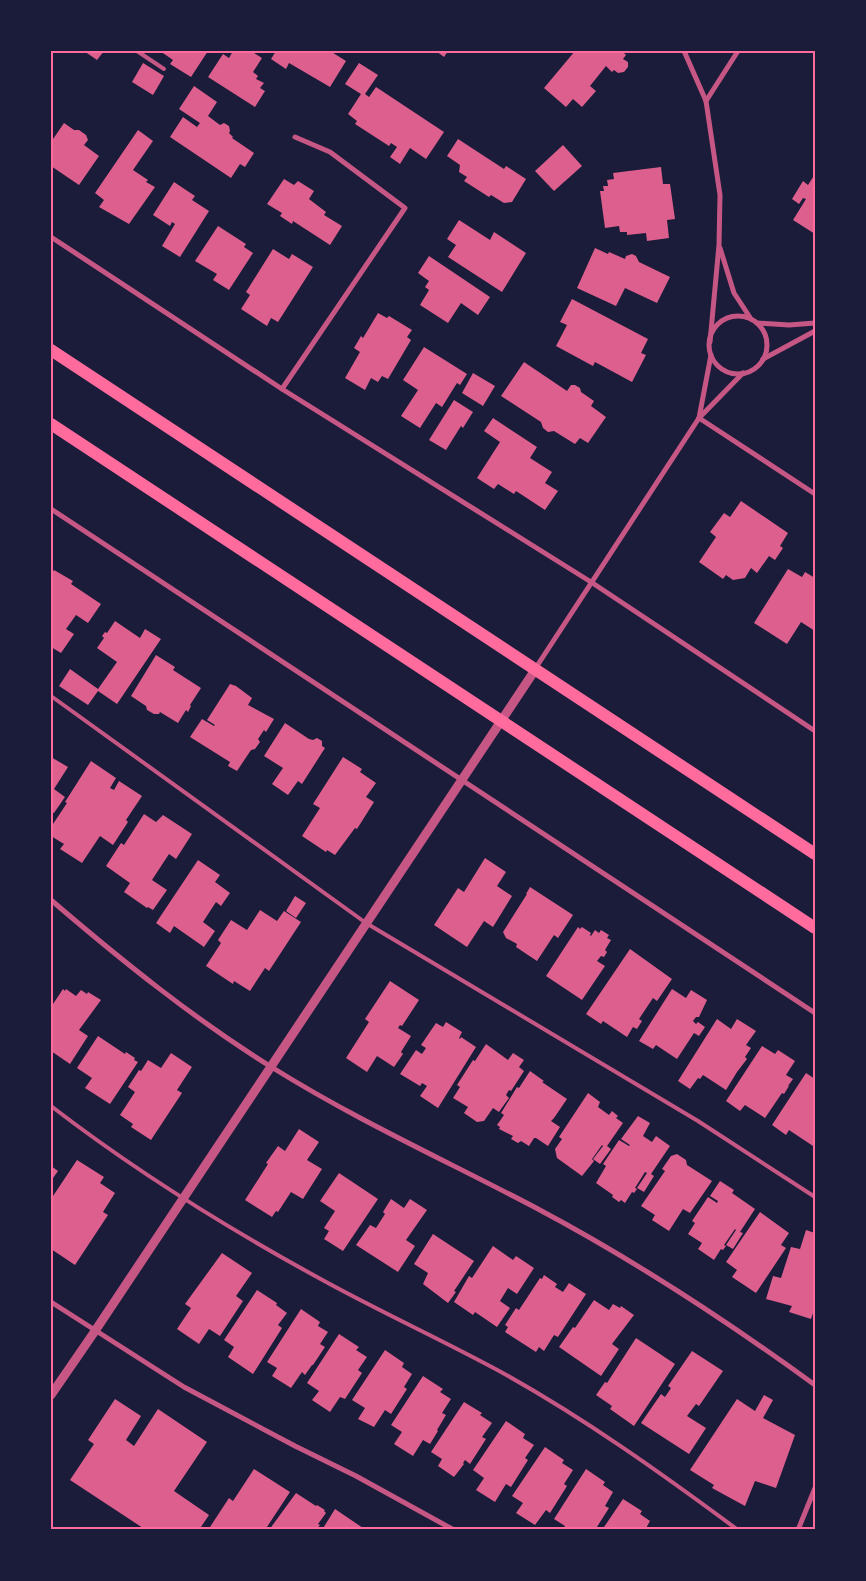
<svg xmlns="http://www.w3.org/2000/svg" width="866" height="1581" font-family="'PT Sans Narrow',sans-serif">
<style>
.building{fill:#dd5f8e}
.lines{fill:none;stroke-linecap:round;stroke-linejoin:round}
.service{stroke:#c65784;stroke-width:4}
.minor{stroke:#c65784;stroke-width:5}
.tertiary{stroke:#c65784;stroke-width:9}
.primary{stroke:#ff6b9d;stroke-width:12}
.neatline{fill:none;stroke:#ff6b9d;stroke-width:2}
</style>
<rect width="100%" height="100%" fill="#1b1b3a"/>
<!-- building -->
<g class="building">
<path d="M84 51H104L97 60Z"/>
<path d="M160 51H208L191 77 170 64 173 60Z"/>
<path d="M233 51H251L262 58 253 72 258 76 256 79 264 83 260 88 265 91 255 107 208 77 223 54 229 58Z"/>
<path d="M276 51H330L346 61 330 87 289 63 286 69 271 59Z"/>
<path d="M436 51H448L444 57Z"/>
<path d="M575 51H622L626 55 623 59 628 62V67L624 72 618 73 614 70 612 72 606 66 590 86 596 91 582 107 573 99 566 107 544 88Z"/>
<path d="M143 63 164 76 153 95 132 82Z"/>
<path d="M359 63 378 75 365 94 369 97 376 87 444 132 426 159 410 148 400 164 390 157 397 147 391 143 389 146 355 124 357 121 348 114 361 94 345 84Z"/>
<path d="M194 86 217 102 208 116 220 125 224 123 229 126 230 131 229 133 233 137 232 138 254 153 245 167 240 164 231 178 170 137 183 117 197 127 200 123 179 109Z"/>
<path d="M64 123 74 130H79L86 135 88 140 84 145 99 156 79 185 51 166V142Z"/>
<path d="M138 130 153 141 133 170 148 180 146 182 155 187 129 224 99 207 104 200 95 193Z"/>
<path d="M458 139 504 169 506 166 526 179 512 202 504 203 491 195 489 197 464 181 467 177 459 172 460 165 447 156Z"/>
<path d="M563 145 582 166 554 191 535 171Z"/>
<path d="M661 167 663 184H670L675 219 667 220 669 238 647 241 646 233 627 235V232H620L619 226 605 228 600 191H604L603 186H608L607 180 614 179 613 173Z"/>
<path d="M815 174V234L793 220 806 199 803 198 799 204 792 199 803 181 808 185Z"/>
<path d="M284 179 294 185 298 181 314 191 309 199 326 212 324 215 342 226 330 245 293 221 292 224 280 216 282 213 267 204Z"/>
<path d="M174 182 195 196 192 200 209 211 180 257 162 246 175 224 172 222 170 226 153 215Z"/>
<path d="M459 220 490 240 494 232 526 253 502 292 448 257 456 245 447 239Z"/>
<path d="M218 226 246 244 244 247 253 253 229 290 213 280 217 274 195 261Z"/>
<path d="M595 248 608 254 609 252 625 259 626 256 632 254 636 256 639 262 670 277 657 303 625 288 616 306 577 288Z"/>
<path d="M273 249 289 259 292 254 313 267 278 322 271 318 267 326 241 309 250 295 246 292Z"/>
<path d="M429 256 490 297 478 315 461 303 448 323 420 305 429 290 425 287 429 281 418 273Z"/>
<path d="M572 299 648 339 641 353 646 355 632 382 595 362 593 366 556 346 567 325 560 322Z"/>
<path d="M378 313 387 318 389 316 412 330 407 337 411 340 388 379 382 376 378 382 371 378 365 390 345 378 360 352 354 348 361 336 363 338Z"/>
<path d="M424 347 467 374 460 385 457 383 442 407 436 403 420 428 401 416 418 390 403 380Z"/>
<path d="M524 362 567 391 571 385H575L580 388 581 392 594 401 591 406 606 417 588 443 580 438 575 444 554 431 548 432 543 428 541 422 501 396Z"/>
<path d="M473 373 495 386 483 406 462 393Z"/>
<path d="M454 400 473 412 463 428 461 426 446 450 429 440Z"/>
<path d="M493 418 537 447 530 458 552 472 545 483 558 491 545 510 516 491 514 494 498 484 494 489 477 478 500 442 484 431Z"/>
<path d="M741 501 788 533 780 546 783 548 775 560 769 556 757 573 751 568 745 578 733 580 726 575 723 579 699 562 716 537 710 532 724 513 730 517Z"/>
<path d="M788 569 802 577 805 572 815 578V631L801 622 787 644 754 623Z"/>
<path d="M54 570 73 581 71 584 101 604 88 623 76 615 66 629 74 634 61 653 51 647V574Z"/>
<path d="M115 621 140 638 145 629 161 639 117 704 98 691 88 705 59 686 70 669 98 689 117 662 97 648 104 638 102 636 105 632 107 633Z"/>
<path d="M156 655 175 667 173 670 201 688 190 705 191 706 188 712 186 710 178 723 160 712 159 714H154L147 710 146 706 131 696Z"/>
<path d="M230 684 236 686 252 698 248 705 274 719 266 732 264 730 258 739 260 742 255 749 251 750 237 771 228 766 230 762 190 737 202 719 214 726 215 725 207 720Z"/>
<path d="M285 723 309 739 313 740 317 738 322 741V746L325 748 302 784 298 781 288 795 272 784 283 768 264 756Z"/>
<path d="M51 757 68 767 54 789 65 797 54 813 51 812Z"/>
<path d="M343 757 362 769 360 772 376 783 366 797 374 802 357 829 355 828 335 855 327 850 326 852 302 836 320 808 313 804Z"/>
<path d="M91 761 116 778 110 788 114 790 119 781 142 796 126 820 128 822 113 845 100 836 82 863 60 849 64 844 51 836V827L67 803 65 802Z"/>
<path d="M144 814 156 822 163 815 192 834 176 859 169 854 152 880 167 890 153 910 148 907 147 908 124 892 130 883 106 866 121 843 124 845Z"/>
<path d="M485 858 506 872 497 886 512 896 493 927 484 921 467 947 434 925 458 888 464 892Z"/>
<path d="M198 860 220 875 215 882 230 893 221 906 216 902 203 922 215 931 204 947 174 926 170 933 156 923Z"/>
<path d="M530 887 573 915 558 938 554 935 537 961 516 947 517 944 506 938 503 932 527 894H526Z"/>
<path d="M295 896 306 903 296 918 286 911Z"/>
<path d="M260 910 277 921 284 911 301 922 269 971 265 968 250 991 234 981 233 984 206 966 221 943 218 940 231 920 247 930Z"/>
<path d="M578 927 580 929 582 927 591 933 590 935 591 936 595 930 599 933 601 930 609 935 607 938 611 940 605 950 607 952 604 957 601 956 597 961 605 966 582 1000 546 976Z"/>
<path d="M630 949 672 979 657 1001 653 998 639 1019 642 1021 637 1029 633 1027 627 1037 603 1021 601 1024 586 1014Z"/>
<path d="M390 981 419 1000 402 1026 400 1025 398 1028 411 1036 401 1052 403 1054 394 1067 377 1056 367 1072 346 1058 369 1022 365 1019Z"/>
<path d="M63 989 65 991 66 989 76 996 81 990 87 994 88 992 101 1000 79 1030 88 1036 70 1064 51 1051V1007Z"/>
<path d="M672 989 686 998 691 990 707 1000 699 1017H696L693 1021 696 1024 698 1022 705 1027 699 1036 694 1033 677 1059 656 1045 653 1049 639 1041Z"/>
<path d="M717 1019 731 1029 737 1019 756 1031 746 1045 751 1048 745 1057 747 1059 737 1072 726 1090 703 1075 700 1079 698 1078 690 1089 678 1081Z"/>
<path d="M446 1022 462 1032 459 1038 460 1039 461 1037 476 1047 438 1108 420 1096 427 1086 422 1083 420 1086 400 1074 416 1050 422 1054 426 1048 421 1045 436 1023 443 1027Z"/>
<path d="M98 1036 125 1054 126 1052 135 1058 134 1060 138 1062 110 1104 85 1088 92 1078 77 1068Z"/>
<path d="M486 1044 508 1060 513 1053 524 1060 519 1067 524 1071 511 1091 509 1090 506 1095 509 1098 501 1109 499 1112 493 1108 484 1121 477 1122 464 1113 468 1107 453 1098 460 1087 457 1085 473 1060 475 1061Z"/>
<path d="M762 1046 775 1054 778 1050 795 1061 786 1075 793 1079 788 1086H789L784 1094 782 1093 765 1118 745 1105 740 1111 726 1101Z"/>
<path d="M171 1053 192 1067 177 1090 182 1093 151 1140 131 1127 133 1124 120 1115 135 1092 128 1087 139 1070 141 1071 148 1060 161 1068Z"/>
<path d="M530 1071 544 1081 542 1082 567 1099 554 1118 551 1121 560 1127 548 1146 536 1138H534L529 1146 521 1141 518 1143 511 1139 513 1136 499 1129 500 1127 497 1125 504 1115 501 1113 517 1087 519 1088Z"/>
<path d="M806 1073 815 1079V1143L813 1146 789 1130 786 1135 772 1125Z"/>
<path d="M588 1093 600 1102 598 1107 609 1115 612 1111 618 1116 616 1118 623 1123 607 1146 611 1149 600 1164 593 1159 603 1146 602 1145 592 1159 594 1161 582 1176 557 1158 555 1149 562 1139 559 1137Z"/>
<path d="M638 1116 650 1123 643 1136 652 1142 656 1136 670 1146 651 1174 654 1176 644 1192 637 1188 647 1173 645 1172 635 1188 637 1189 634 1193 632 1192 625 1203 621 1200 619 1202 612 1197 613 1195 596 1183 606 1166 603 1164 619 1140 629 1146 630 1145 621 1139Z"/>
<path d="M299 1129 319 1142 307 1160 322 1169 303 1199 291 1192 278 1212 276 1211 272 1217 245 1200 268 1164 266 1163 278 1146 285 1151Z"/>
<path d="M677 1154 686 1160 687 1165 712 1181 690 1213 683 1209 669 1231 652 1220 655 1215 641 1206 665 1171 662 1169 671 1156Z"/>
<path d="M77 1160 104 1177 100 1183 115 1193 103 1212 108 1215 75 1265 51 1249V1199Z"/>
<path d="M51 1166 58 1171 51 1181Z"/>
<path d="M339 1173 378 1199 343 1251 324 1239 329 1231 324 1228 335 1211 320 1201Z"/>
<path d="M720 1181 734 1190 732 1193 755 1209 740 1232 743 1233 733 1249 726 1245 736 1230 735 1229 724 1245 726 1246 723 1250 721 1249 714 1260 698 1249 702 1243 688 1234 695 1223 692 1221 708 1197 717 1203 718 1201 710 1196Z"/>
<path d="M391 1199 404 1208 410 1199 427 1210 406 1240 415 1246 398 1272 356 1245 370 1225 376 1228 385 1214 383 1212Z"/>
<path d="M760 1212 789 1233 781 1245 786 1248 756 1293 732 1277 737 1270 726 1262Z"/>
<path d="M806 1230 815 1233V1307L811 1319 789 1312 792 1306 766 1299 773 1276 781 1278 791 1247 800 1249Z"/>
<path d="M433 1234 474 1261 454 1291 456 1292 448 1303 423 1284 428 1273 414 1264Z"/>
<path d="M493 1246 513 1260 516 1256 534 1268 517 1294 508 1288 500 1301 510 1308 497 1327 475 1312 473 1315 454 1302 469 1276 472 1278Z"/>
<path d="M222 1253 252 1273 236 1296 243 1301 220 1336 209 1329 199 1344 177 1329 191 1308 185 1304Z"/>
<path d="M544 1275 557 1284 555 1287 563 1292 569 1283 586 1294 558 1337 554 1335 544 1351 539 1347 536 1352 505 1332 508 1327 505 1325 516 1308 519 1310 540 1278 542 1279Z"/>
<path d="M257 1290 277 1303 276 1305 287 1313 278 1325 282 1328 253 1374 228 1357 234 1347 224 1340Z"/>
<path d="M594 1300 609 1310 613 1304 620 1308 621 1306 634 1315 612 1344 619 1349 601 1376 559 1347 573 1327 575 1328Z"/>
<path d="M301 1309 320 1322 318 1326 328 1332 320 1344 325 1347 313 1365H312L305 1375 302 1372 291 1388 272 1376 277 1368 267 1362Z"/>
<path d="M339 1334 359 1347 356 1350 367 1357 358 1370 362 1373 345 1399 340 1397 330 1412 312 1400 319 1391 307 1383Z"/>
<path d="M636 1338 675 1364 634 1426 610 1409 612 1406 596 1395 605 1382 607 1383Z"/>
<path d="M385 1350 404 1363 402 1367 412 1374 404 1387 407 1389 391 1414 385 1410 374 1427 358 1419 365 1408 352 1400Z"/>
<path d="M692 1351 723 1371 699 1406 696 1404 687 1416 706 1428 689 1454 641 1423 661 1394 665 1397 671 1388 668 1386Z"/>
<path d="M423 1376 443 1389 440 1392 451 1399 442 1413 446 1415 437 1430 438 1431 430 1444 423 1440 413 1456 394 1444 402 1432 391 1425Z"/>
<path d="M764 1395 773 1400 763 1418 795 1435 776 1488 755 1481 745 1506 712 1488 714 1485 690 1470 737 1399 755 1411Z"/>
<path d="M115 1399 141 1416 126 1440 134 1446 158 1409 207 1442 174 1491 209 1515 199 1530H146L70 1480 94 1444 88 1440Z"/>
<path d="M464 1402 482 1413 480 1415 492 1423 482 1437 486 1439 470 1464 465 1460 463 1463 464 1464 454 1477 438 1466 442 1459 431 1452Z"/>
<path d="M506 1421 525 1434 523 1438 534 1445 525 1458 528 1460 511 1487 506 1484 495 1502 476 1490 484 1478 473 1470Z"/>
<path d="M545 1447 564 1460 562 1463 573 1470 564 1484 567 1486 550 1513 546 1510 535 1525 516 1513 523 1503 512 1496Z"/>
<path d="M254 1469 290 1492 265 1530H208L229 1498 233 1501Z"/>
<path d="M586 1469 605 1482 603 1485 613 1492 605 1506 609 1508 595 1530H562L565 1526 554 1519Z"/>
<path d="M296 1493 316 1506 317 1505 325 1510 324 1511 326 1513 318 1524 320 1525 316 1530H269Z"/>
<path d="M623 1499 642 1511 640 1514 650 1521 645 1530H602Z"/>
<path d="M335 1509 363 1528 362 1530H322Z"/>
</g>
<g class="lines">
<!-- service -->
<g class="service">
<path d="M137 51 164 69"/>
<path d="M51 696 366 923 698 1121 815 1197"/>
<path d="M51 1106C138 1173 232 1231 328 1283 385 1314 444 1341 501 1372 584 1418 661 1473 738 1530"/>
</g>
<!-- minor -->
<g class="minor">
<path d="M684 51 706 101 720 195 719 245 710 342"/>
<path d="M706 101 738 51"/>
<path d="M51 237 282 389 591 582 815 731"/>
<path d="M720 248 734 293 751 319"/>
<circle cx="738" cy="345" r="29"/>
<path d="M757 323 789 325 815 323"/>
<path d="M763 359 815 331"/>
<path d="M282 389 405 208 330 152 295 137"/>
<path d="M699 418 815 494"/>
<path d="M699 418 743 373"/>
<path d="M51 509 815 1013"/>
<path d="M535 669 699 418 711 355"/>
<path d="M51 900C121 960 194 1019 273 1068 358 1121 449 1162 538 1209 634 1260 727 1321 815 1385"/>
<path d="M51 1302 184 1387 295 1446 356 1476 454 1530"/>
<path d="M798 1530 815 1488"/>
</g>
<!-- tertiary -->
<path class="tertiary" d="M51 1395 95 1331 535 670"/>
<!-- primary -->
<g class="primary">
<path d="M51 350 815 854"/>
<path d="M51 424 815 928"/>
</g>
</g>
<!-- border -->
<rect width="866" height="1581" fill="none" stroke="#1b1b3a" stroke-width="105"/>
<rect x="52" y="52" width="762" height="1476" class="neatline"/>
</svg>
